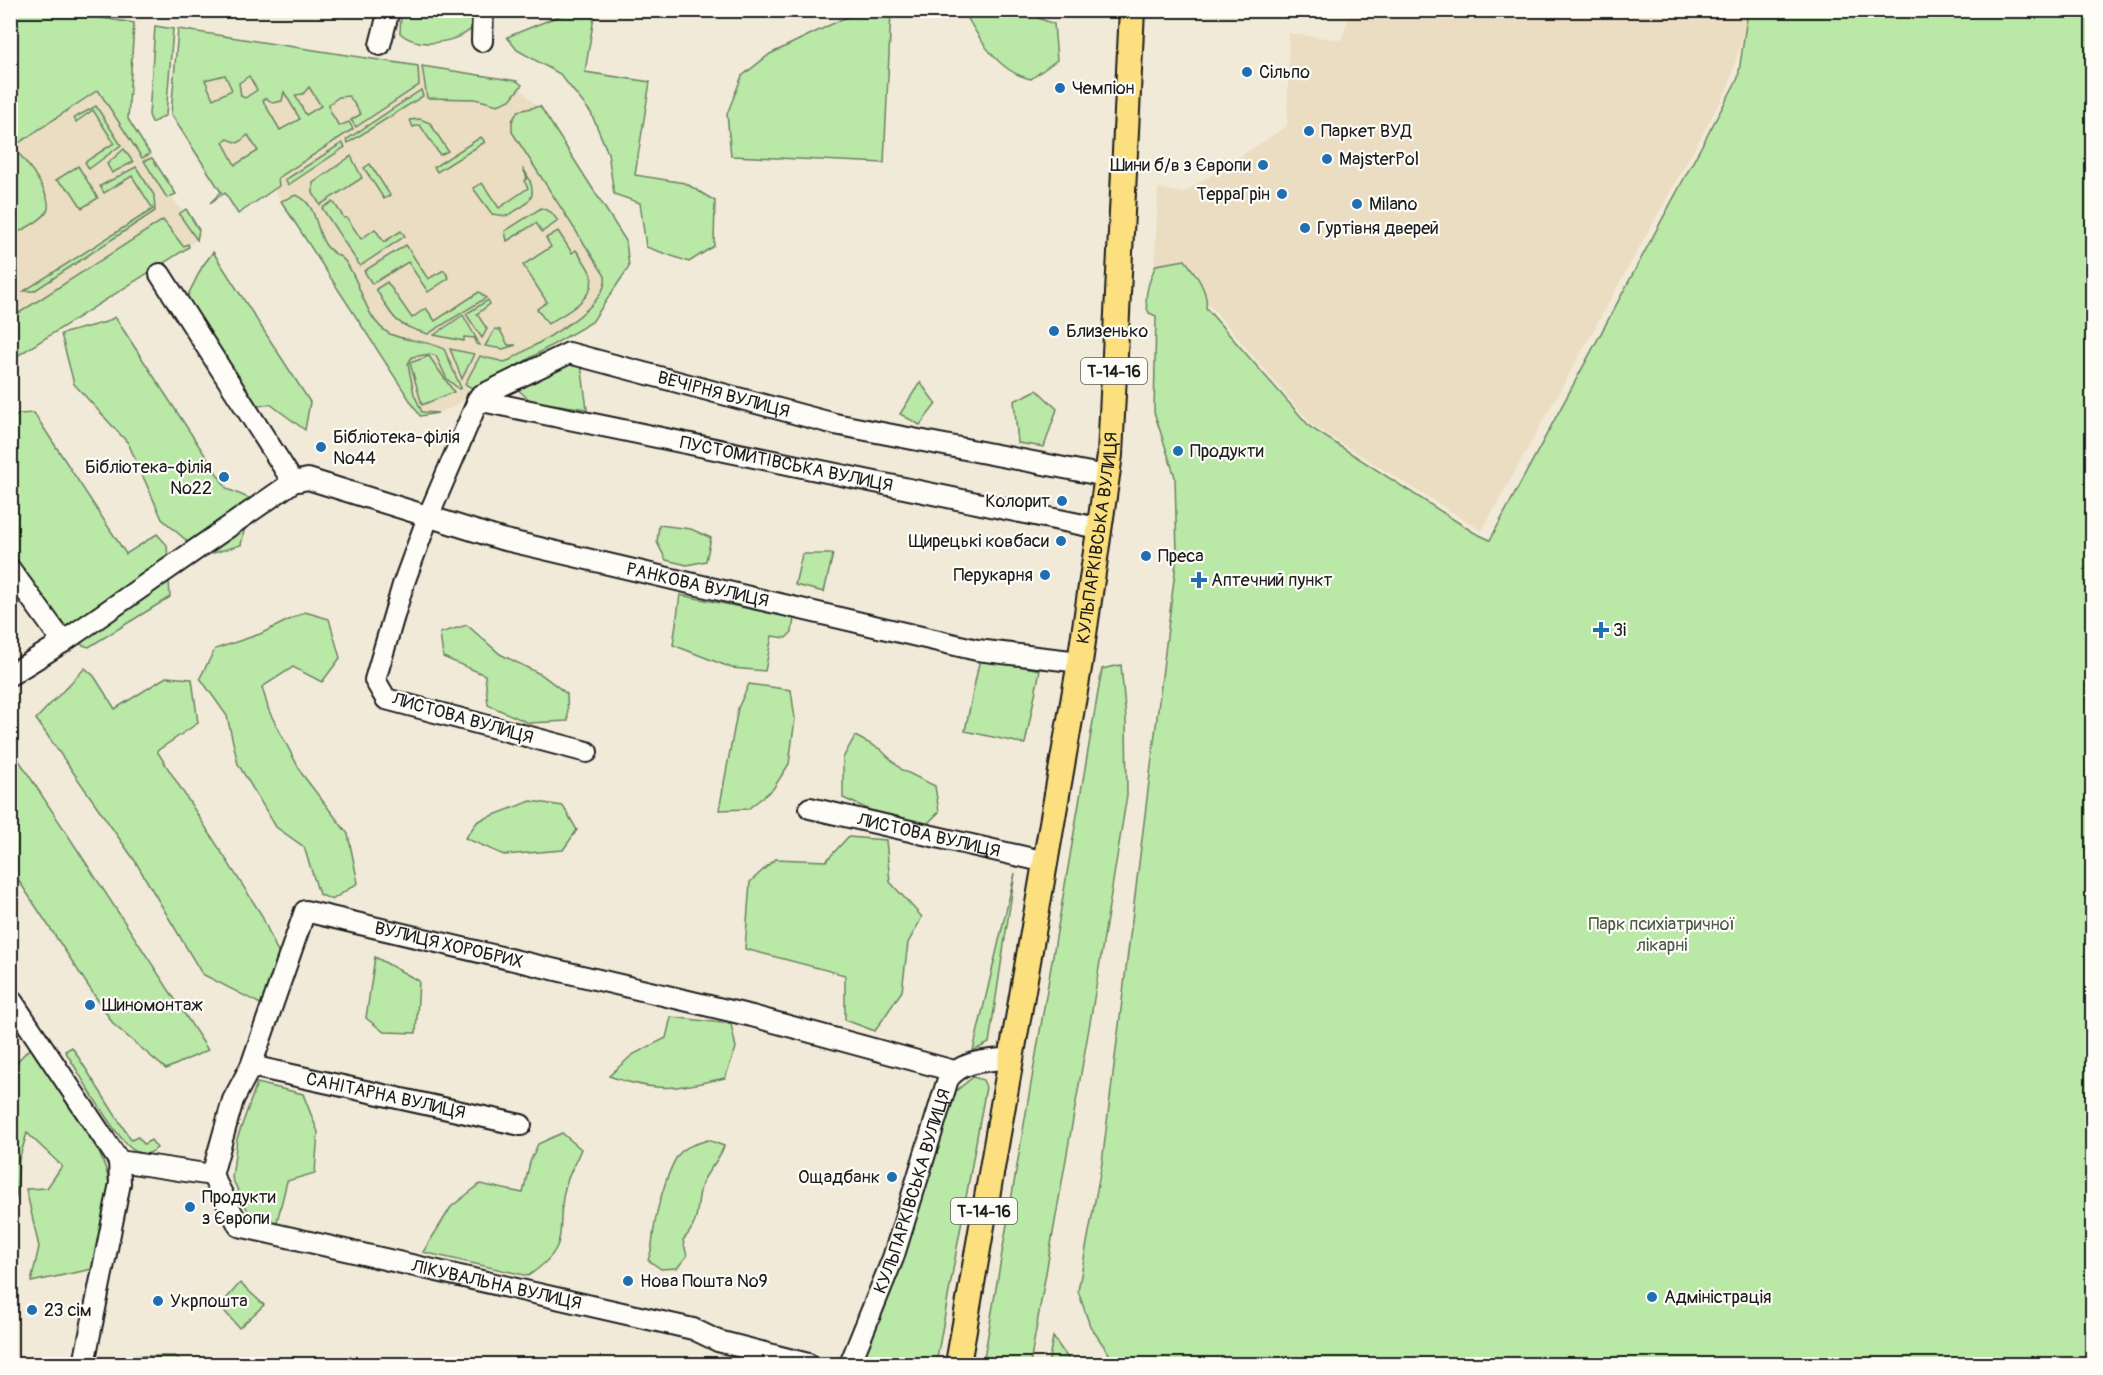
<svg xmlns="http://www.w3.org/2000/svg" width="2103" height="1375" font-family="Pangolin,sans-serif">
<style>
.built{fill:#eaddc2}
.green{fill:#b9e8a7;stroke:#6a8262;stroke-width:1.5;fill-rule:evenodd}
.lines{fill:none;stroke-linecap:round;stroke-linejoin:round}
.minor-casing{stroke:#1c1c1c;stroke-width:24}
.major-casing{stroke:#1c1c1c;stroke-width:28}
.minor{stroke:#fdfcf7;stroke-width:20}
.major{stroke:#fce080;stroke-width:24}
.poi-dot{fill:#1f6fb2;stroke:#fdfcf7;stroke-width:2}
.labels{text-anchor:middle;stroke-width:4.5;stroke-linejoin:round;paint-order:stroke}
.shield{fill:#fdfcf7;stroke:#605f5e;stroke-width:1.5}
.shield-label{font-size:16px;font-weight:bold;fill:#1c1c1c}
.poi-label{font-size:18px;fill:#1c1c1c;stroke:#fdfcf7;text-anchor:start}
.street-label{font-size:18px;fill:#1c1c1c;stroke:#fdfcf7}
.park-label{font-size:18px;fill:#4b5946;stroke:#fdfcf7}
</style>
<rect width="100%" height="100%" fill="#f2ead8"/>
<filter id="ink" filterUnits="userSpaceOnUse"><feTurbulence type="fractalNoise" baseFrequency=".0167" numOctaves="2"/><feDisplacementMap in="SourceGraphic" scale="12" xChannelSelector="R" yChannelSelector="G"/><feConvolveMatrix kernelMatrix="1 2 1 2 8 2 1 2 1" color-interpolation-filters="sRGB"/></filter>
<g filter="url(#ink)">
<!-- built -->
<g class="built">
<path d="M1351 11H1750L1728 88 1482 531 1312 425 1189 281 1154 280 1158 188 1183 193 1287 126 1289 33 1341 40Z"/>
<path d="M11 13 135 24 128 119 176 194 172 197 182 211 186 209 200 235 189 247 11 360Z"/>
<path d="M182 31 516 83 539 109 624 243 599 305 487 379 467 387 470 395 453 407 436 414 420 416 274 189 238 209Z"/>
</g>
<!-- green -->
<g class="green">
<path d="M11 10 57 11 134 23 128 119 150 154 142 158 98 90 11 148Z"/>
<path d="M861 10 891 11 884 163 731 156 727 114 742 76 770 54Z"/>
<path d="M401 11 483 17C469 40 422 53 400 33Z"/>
<path d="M571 11H595L585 72 650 82 635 175 685 183 715 201 714 246 689 262 646 247 640 203 614 194 608 153 591 113 560 74 517 50 507 37Z"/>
<path d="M942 11H1025L1028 14 1054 24 1057 60 1031 79C1000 73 981 42 967 17Z"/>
<path d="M1748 11H2092V1364H1116L1090 1326 1078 1291 1102 1163 1177 555 1175 477 1154 412 1156 316 1149 313C1142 300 1150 278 1156 265L1185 260C1195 273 1209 291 1206 308L1310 427 1473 532 1490 540 1738 78Z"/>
<path d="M155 26 173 29 166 115 152 123 149 115Z"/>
<path d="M178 29 418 66 419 85 356 127 351 120 361 114 349 96 339 97 329 104 330 111 339 126 349 122 353 129 278 178 279 186 238 214 225 193 210 203 221 192 171 114ZM225 75 232 90 213 99 205 80ZM249 76 257 90 245 98 241 96 239 83ZM309 87 321 106 306 115 295 95 303 94ZM284 92 300 119 280 130 263 101 266 98 273 103 282 101ZM248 135 258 151 235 165 223 142 228 139 238 143Z"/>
<path d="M422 66 517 81 522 85 510 100 498 105 475 99 427 98Z"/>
<path d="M421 90 423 96 348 143 346 140Z"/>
<path d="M96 106 121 145 89 169 85 162 114 143 93 110 76 122 74 118Z"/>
<path d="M540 106 626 241 629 267 592 322 475 390 465 384 480 356 504 362 510 360C533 345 610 308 605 276L512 132V121L518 111Z"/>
<path d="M420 119 430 123 448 151 440 155 420 125 413 127 410 120Z"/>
<path d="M481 137 485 142 437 172 434 167Z"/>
<path d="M342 143 345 147 288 185 285 180Z"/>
<path d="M14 148C24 159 57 199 46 213 39 223 21 230 11 236L10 150Z"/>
<path d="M124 149 133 162 112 173 107 164Z"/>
<path d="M351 156 362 178 320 205 313 193V183Z"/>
<path d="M152 158 176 194 167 198 144 161Z"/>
<path d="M370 164 390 195 384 199 364 168Z"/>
<path d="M78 166 98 198 82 208 71 191 56 180Z"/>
<path d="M136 167 154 195 155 211 34 291H24L153 209 132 176 104 193 100 186Z"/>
<path d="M523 168C541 196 532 202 506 216L492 214 473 188 482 183 499 208 528 188 524 181 527 178Z"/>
<path d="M296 195C317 203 315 228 325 244 333 256 339 253 345 261 362 283 364 320 390 334 407 342 428 340 444 349L461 388 459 389 447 379 436 356 430 354 412 357 408 364 414 394 422 412 438 413 420 416 281 201Z"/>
<path d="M332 202 335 204 344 218H347L361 239 375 229 384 242 401 231 405 236 360 266 322 208Z"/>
<path d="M541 208 551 212 558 221 542 232 536 223 507 241 505 231Z"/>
<path d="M186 209 199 230 197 240 179 214Z"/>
<path d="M163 220 183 246 188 244 189 247 11 360 10 301 19 313Z"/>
<path d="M558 231 572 253 576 250C581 258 589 267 591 275 597 299 563 314 548 324L537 309 547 302 523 265 551 247 546 238Z"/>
<path d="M406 245 428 279 444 270 449 278 428 292 408 262 372 284 364 271Z"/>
<path d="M213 252 310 402 305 430 270 404 235 410 178 315 202 267Z"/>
<path d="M387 282 412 318 426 308 435 321 479 292 486 298 428 334C393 324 394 319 376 289Z"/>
<path d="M488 300 490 304 477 314 487 329 482 338 466 314Z"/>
<path d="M463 315 480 345 476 344 475 338 464 337V341L434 335Z"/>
<path d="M115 317 227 489 251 499 241 545 204 556 162 519 128 443 74 384 61 334 106 322Z"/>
<path d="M495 329 500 330 508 345H516L503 349 485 346Z"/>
<path d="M450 349 474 354 462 379Z"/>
<path d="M429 356 454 392 422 405 410 363Z"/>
<path d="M556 359 581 364 587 409 531 401 508 381Z"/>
<path d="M920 382 936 404 920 425 900 414Z"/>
<path d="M1037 390 1057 409 1044 447 1018 443 1014 401Z"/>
<path d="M34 413 126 554 157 534 167 545 170 597 89 647 51 635 11 572 10 421 19 414Z"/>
<path d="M659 525 691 529 711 538 706 561 687 565 666 560 657 542Z"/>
<path d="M802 554H833L824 592 795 585Z"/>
<path d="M680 595 794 618 792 632 786 638 772 636 765 671 732 668 673 645Z"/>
<path d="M305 612 329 619 340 658 322 682 293 667 262 687 269 711 302 774 348 834 358 883 332 900 319 894 304 847 276 827 238 764 227 716 200 678 215 649 260 634Z"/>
<path d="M467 625 500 654 542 675 567 694 568 721 529 723 488 705 485 675 443 657 440 633Z"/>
<path d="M980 658 1040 670 1025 744 965 731Z"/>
<path d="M1121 665 1126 719 1127 795 1092 1011 1030 1364H983L1102 669Z"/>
<path d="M85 668 94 676 115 709 166 677 192 679 198 723 157 751 261 914 280 957V1014L202 974 135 861 36 719Z"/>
<path d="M749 684 791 690 795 719 789 764 773 789 748 809 719 810 738 708Z"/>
<path d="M855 736 880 749 902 770 935 786 939 812 927 824 870 810 843 798V758Z"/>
<path d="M10 748H11L208 1050 166 1069 114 1025 11 869Z"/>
<path d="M531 801 563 806 577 830 563 850 504 855 465 838 478 821Z"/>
<path d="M848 837 886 840 890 882 922 917 908 943 902 991 875 1031 845 1020V975L745 949 750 882 775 859 826 861Z"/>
<path d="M1015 873 989 1043 973 1051Z"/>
<path d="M375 957 419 981 416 1033 384 1032 366 1018Z"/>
<path d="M671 1017 731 1024 736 1048 725 1078C675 1089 658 1093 609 1076L632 1055 666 1038Z"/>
<path d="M72 1047 131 1140 138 1137 144 1144 151 1140 157 1148C150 1154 144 1156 135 1151 117 1142 79 1072 65 1051Z"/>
<path d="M30 1048C53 1080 108 1149 109 1186 110 1212 101 1242 97 1268L31 1282 39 1247 26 1189 47 1188 62 1166 27 1133 19 1160 16 1198 11 1199V1068Z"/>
<path d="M973 1077 983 1080 986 1087 936 1364H860L900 1270 956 1091Z"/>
<path d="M257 1083 303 1094 318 1132 315 1173 287 1181 277 1222 249 1213 232 1178 237 1139Z"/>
<path d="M562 1133 581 1149C576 1162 568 1175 565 1188 554 1232 574 1245 528 1276L423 1252 451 1207 480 1184 523 1193 530 1162 538 1144Z"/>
<path d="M708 1140 724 1146C718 1164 705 1171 701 1187 695 1210 701 1221 683 1240L687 1256 677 1268 661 1269 648 1260C653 1249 652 1240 654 1229 656 1211 668 1168 679 1154 686 1146 698 1143 708 1140Z"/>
<path d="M240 1283 264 1305 239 1328 220 1306Z"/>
<path d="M1053 1337 1072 1364H1048Z"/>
<path d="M134 1356H175L185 1364H136Z"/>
<path d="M430 1359 434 1364H384L383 1361Z"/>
</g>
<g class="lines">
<!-- minor casing -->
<g class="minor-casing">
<g id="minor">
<path d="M482 41 483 10"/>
<path d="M380 45 389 10"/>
<path d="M160 274 293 482"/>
<path id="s1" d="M477 400 1098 528"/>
<path d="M10 569 63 642"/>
<path id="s2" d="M10 675 63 642 293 482 308 479 501 539 977 650 1080 662"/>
<path id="s3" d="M587 752 386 699 375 680 403 585 428 517 480 396 569 353 835 424 1106 476"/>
<path id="s4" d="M810 808 1046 862"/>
<path d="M10 998 119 1161 120 1183 84 1364"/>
<path id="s5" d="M251 1066 521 1125"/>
<path id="s6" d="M119 1161 212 1175 233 1100 251 1066 305 911 752 1016 954 1071"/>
<path id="s7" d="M212 1175 239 1226 693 1329 718 1341 808 1364"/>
<path id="s8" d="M850 1364 893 1258 948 1079C962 1060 988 1061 1011 1058"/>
</g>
</g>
<!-- major casing -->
<g class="major-casing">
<g id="major">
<path id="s9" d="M958 1364 1080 662 1110 455 1132 10"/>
</g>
</g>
<!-- minor -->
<use href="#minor" class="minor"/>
<!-- major -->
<use href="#major" class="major"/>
</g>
</g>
<!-- markers -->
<g class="poi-dot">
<circle cx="1247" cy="72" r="6"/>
<circle cx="1060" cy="88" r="6"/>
<circle cx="1309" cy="131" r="6"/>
<circle cx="1327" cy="159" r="6"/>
<circle cx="1263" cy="165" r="6"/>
<circle cx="1282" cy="194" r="6"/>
<circle cx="1357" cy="204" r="6"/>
<circle cx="1305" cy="228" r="6"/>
<circle cx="1054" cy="331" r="6"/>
<circle cx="321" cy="447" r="6"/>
<circle cx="1178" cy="451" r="6"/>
<circle cx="224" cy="477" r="6"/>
<circle cx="1062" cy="501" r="6"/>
<circle cx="1061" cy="541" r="6"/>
<circle cx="1146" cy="556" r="6"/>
<circle cx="1045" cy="575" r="6"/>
<path d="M1196 571h6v6h6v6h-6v6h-6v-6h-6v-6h6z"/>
<path d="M1598 621h6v6h6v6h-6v6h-6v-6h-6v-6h6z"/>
<circle cx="90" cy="1005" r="6"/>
<circle cx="892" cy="1177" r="6"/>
<circle cx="190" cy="1207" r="6"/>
<circle cx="628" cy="1281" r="6"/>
<circle cx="1652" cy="1297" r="6"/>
<circle cx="158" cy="1301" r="6"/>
<circle cx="32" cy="1310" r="6"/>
</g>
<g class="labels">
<!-- shield labels -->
<g class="shield">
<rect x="1081" y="358" width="66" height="26" rx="4.5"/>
<rect x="951" y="1198" width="66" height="26" rx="4.5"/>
</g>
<g class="shield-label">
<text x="1114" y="377">Т-14-16</text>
<text x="984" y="1217">Т-14-16</text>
</g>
<!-- poi labels -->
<g class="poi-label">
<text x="1259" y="78">Сільпо</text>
<text x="1072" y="94">Чемпіон</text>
<text x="1321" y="137">Паркет ВУД</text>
<text x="1339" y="165">MajsterPol</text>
<text x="1251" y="171" text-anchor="end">Шини б/в з Європи</text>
<text x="1270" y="200" text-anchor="end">ТерраГрін</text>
<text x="1369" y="210">Milano</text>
<text x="1317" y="234">Гуртівня дверей</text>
<text x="1066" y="337">Близенько</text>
<text x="333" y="443">Бібліотека-філія<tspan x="333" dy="21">№44</tspan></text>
<text x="1190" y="457">Продукти</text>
<text x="212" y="473" text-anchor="end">Бібліотека-філія<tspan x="212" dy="21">№22</tspan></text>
<text x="1050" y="507" text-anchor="end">Колорит</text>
<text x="1049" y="547" text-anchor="end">Щирецькі ковбаси</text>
<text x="1158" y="562">Преса</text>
<text x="1033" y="581" text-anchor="end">Перукарня</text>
<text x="1211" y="586">Аптечний пункт</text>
<text x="1613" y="636">3і</text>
<text x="102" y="1011">Шиномонтаж</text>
<text x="880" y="1183" text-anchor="end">Ощадбанк</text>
<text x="202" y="1203">Продукти<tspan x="202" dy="21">з Європи</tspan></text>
<text x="640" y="1287">Нова Пошта №9</text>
<text x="1664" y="1303">Адміністрація</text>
<text x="170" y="1307">Укрпошта</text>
<text x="44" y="1316">23 сім</text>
</g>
<!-- street labels -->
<g class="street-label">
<text dy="6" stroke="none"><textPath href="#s3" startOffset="792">ВЕЧІРНЯ ВУЛИЦЯ</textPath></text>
<text dy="6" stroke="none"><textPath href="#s1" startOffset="316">ПУСТОМИТІВСЬКА ВУЛИЦЯ</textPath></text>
<text dy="6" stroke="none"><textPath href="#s9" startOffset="838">КУЛЬПАРКІВСЬКА ВУЛИЦЯ</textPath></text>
<text dy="6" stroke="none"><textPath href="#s2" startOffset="762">РАНКОВА ВУЛИЦЯ</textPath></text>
<text transform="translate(463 718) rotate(16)" y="6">ЛИСТОВА ВУЛИЦЯ</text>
<text dy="6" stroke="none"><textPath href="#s4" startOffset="122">ЛИСТОВА ВУЛИЦЯ</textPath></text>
<text dy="6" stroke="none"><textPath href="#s6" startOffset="522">ВУЛИЦЯ ХОРОБРИХ</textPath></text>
<text dy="6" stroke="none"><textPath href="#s5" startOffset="138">САНІТАРНА ВУЛИЦЯ</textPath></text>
<text dy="6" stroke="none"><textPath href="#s8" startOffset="184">КУЛЬПАРКІВСЬКА ВУЛИЦЯ</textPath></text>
<text dy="6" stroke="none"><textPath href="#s7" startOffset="322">ЛІКУВАЛЬНА ВУЛИЦЯ</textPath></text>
</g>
<!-- park labels -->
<g class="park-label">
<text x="1662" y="930">Парк психіатричної<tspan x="1662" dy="21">лікарні</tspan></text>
</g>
</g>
<!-- margin -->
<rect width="2103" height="1375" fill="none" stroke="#fdfcf7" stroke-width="36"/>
<rect x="18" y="18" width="2067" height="1339" fill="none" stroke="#1c1c1c" stroke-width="2" filter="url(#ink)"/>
</svg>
